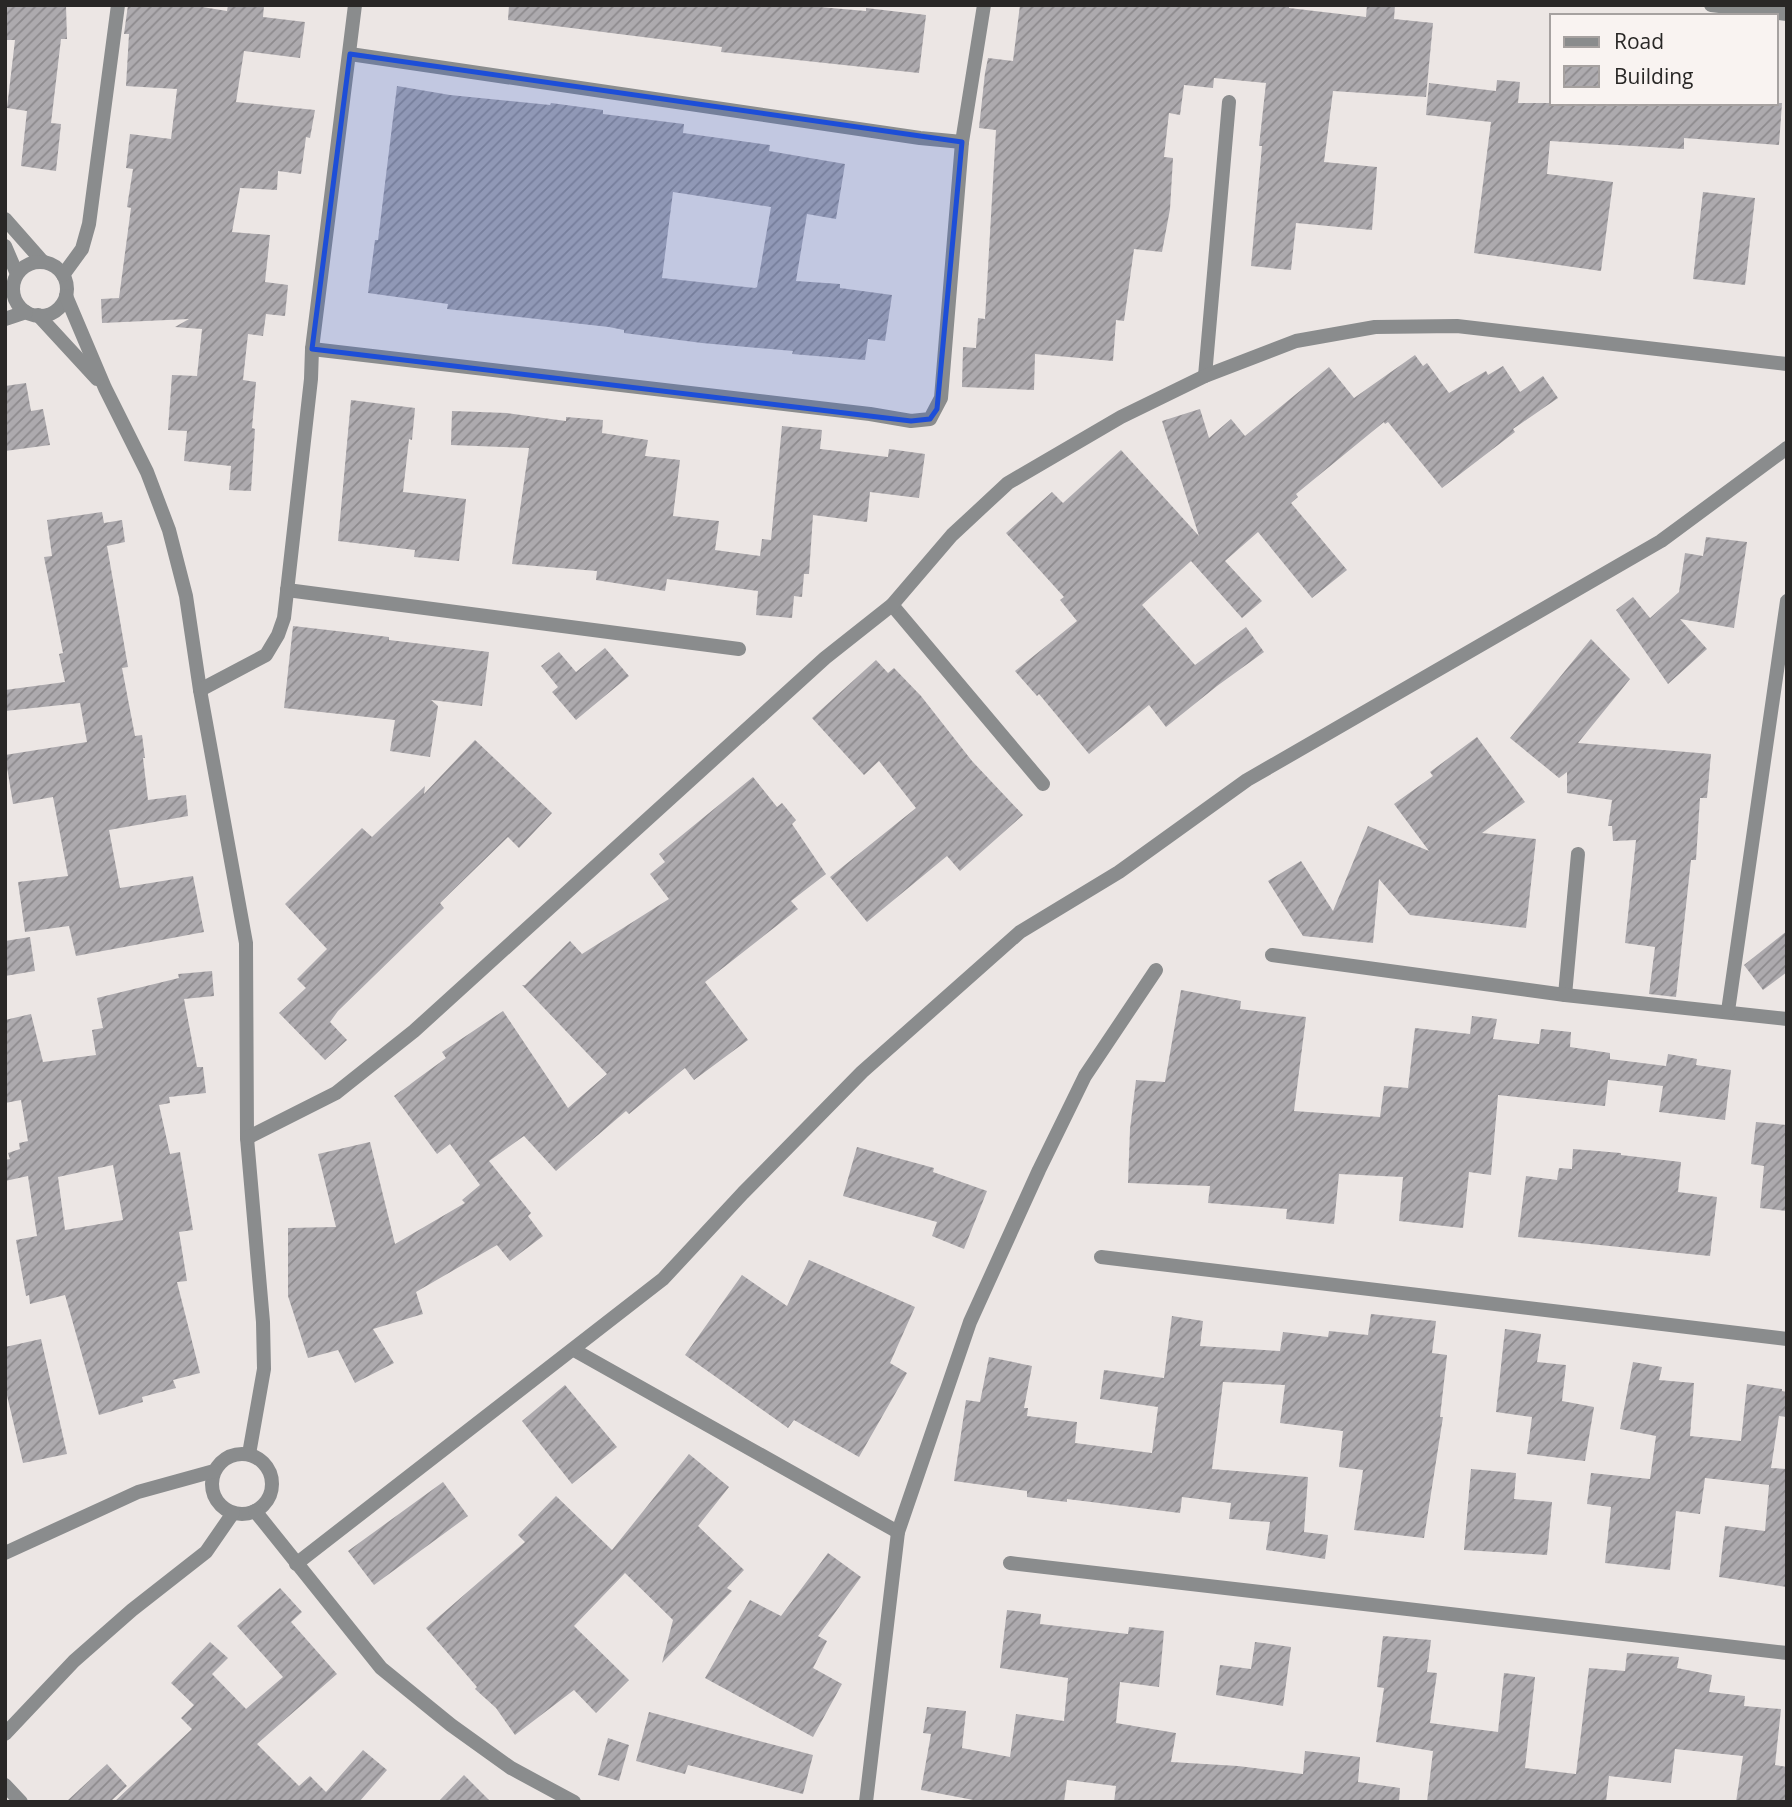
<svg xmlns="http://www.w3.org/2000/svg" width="1792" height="1807" font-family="'Open Sans',sans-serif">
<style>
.building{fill:url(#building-hatch);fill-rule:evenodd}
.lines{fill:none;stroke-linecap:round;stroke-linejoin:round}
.lane{stroke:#8a8c8d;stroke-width:14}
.street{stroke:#8a8c8d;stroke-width:14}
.marked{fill:#1d4ed8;fill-opacity:0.2;stroke:#1d4ed8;stroke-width:5;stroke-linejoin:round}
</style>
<defs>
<pattern id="building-hatch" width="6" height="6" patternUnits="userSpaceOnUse" patternTransform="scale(1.75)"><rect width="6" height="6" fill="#adaaae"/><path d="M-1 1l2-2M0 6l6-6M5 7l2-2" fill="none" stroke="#8d8a8d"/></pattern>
</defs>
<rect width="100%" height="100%" fill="#ece6e4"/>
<!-- building -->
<g class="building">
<path d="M5 5H66L67 39H61L51 123 61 124 56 171 21 166 27 111 7 108 15 40H5Z"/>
<path d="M128 5H190L227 11 228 5H264L263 17 305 22 300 58 244 51 236 102 315 110 310 138 306 137 301 174 278 171 277 190 240 188 232 232 270 235 265 282 288 285 285 316 266 314 263 336 248 334 243 380 256 382 252 428 255 429 251 491 229 490 231 466 184 461 187 431 168 430 172 375 197 376 202 329 175 327 189 319 102 323 101 299 119 298 131 208 127 207 133 169 126 168 130 134 171 139 177 89 126 86 129 34H124Z"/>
<path d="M509 5H796L866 11V8L926 15 919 73 721 52 722 47 508 20Z"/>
<path d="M1020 5H1289V8L1366 17 1367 5H1395L1394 19 1433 23 1426 97 1333 91 1324 162 1377 167 1372 230 1296 223 1291 270 1251 266 1262 146H1259L1266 83 1214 78 1213 88 1184 85 1180 115 1169 113 1164 157 1173 158 1170 209 1162 252 1134 249 1124 321 1116 320 1113 361 1035 354 1034 390 962 387 963 347 976 348 978 318 985 319 996 130 979 128 985 73 988 58 1013 61Z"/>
<path d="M1497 80 1520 82 1518 103H1782L1779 145 1684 138V149L1550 141 1547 174 1613 182 1601 271 1474 253 1491 122 1426 115 1429 83 1496 91Z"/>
<path d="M397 86 450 95 550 105 551 103 603 110V114L684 124 683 133 770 145 769 151 845 164 836 219 807 214 796 281 840 284V288L892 295 885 341 868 339 865 360 792 354 793 351 702 343 624 333V330L609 327 447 309 448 304 368 293 375 240H378ZM673 192 771 207 757 287 755 288 662 278Z"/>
<path d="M1703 192 1755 198 1745 285 1693 279Z"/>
<path d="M1415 355 1423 366 1427 363 1449 393 1486 371 1488 375 1503 366 1520 392 1543 376 1558 398 1513 429 1515 432 1442 488 1388 422 1385 424 1384 422 1296 494 1298 497 1291 503 1347 570 1312 598 1258 532 1225 561 1262 601 1242 618 1191 561 1142 605 1195 665 1246 627 1264 652 1217 686 1166 727 1149 705 1089 754 1039 694 1037 696 1015 671 1077 621 1060 600 1064 597 1006 533 1052 492 1063 503 1121 450 1199 536 1162 421 1200 409 1209 438 1231 419 1245 436 1329 367 1354 398Z"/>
<path d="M26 383 31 411 43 409 50 445 5 451V386Z"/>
<path d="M351 400 415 408 412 440 409 439 403 492 466 499 459 561 414 557 415 550 338 541Z"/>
<path d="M452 411 507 413 566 421V417L603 420 602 433 648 440 645 456 680 460 673 516 719 521 715 550 760 556 762 539 771 540 782 426 822 430 820 449 888 457 889 449 925 454 919 498 870 492 867 522 813 515 809 574H804L802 597 794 596 792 618 756 615 758 591 667 579 665 591 596 580 597 571 512 564 529 448 451 445Z"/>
<path d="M102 512 104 523 122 520 125 542 107 546 128 667 122 668 135 736 142 735 145 758H143L148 800 186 795 188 816 109 830 120 888 193 876 204 932 76 956 69 926 25 932 18 882 68 876 53 797 13 804 5 755 87 742 80 703 5 711V690L65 682 59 654 63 653 44 557 52 556 47 520Z"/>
<path d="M1706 537 1747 542 1734 628 1680 619 1707 649 1668 684 1616 610 1633 597 1650 618 1679 592 1685 553 1703 556Z"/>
<path d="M293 626 389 637V640L489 652 482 706 431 700 438 706 430 757 390 751 395 720 284 708Z"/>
<path d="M1591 639 1630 679 1578 743 1711 754 1707 798H1700L1696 860H1691L1676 997 1649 994 1655 947 1625 943 1636 840 1613 841 1612 826H1608L1612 800 1567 793V772L1559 778 1510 738Z"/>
<path d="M605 648 629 676 576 720 552 692 558 687 541 666 559 652 576 672Z"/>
<path d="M876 660 888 673 894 668 921 696 972 761 1023 815 960 871 947 856 867 922 830 877 916 808 879 761 864 775 812 718Z"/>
<path d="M1477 737 1525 802 1482 833 1536 839 1526 928 1410 915 1379 879 1373 943 1303 936 1268 881 1301 861 1333 911 1368 826 1429 851 1394 804 1433 776 1430 772Z"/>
<path d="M475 740 552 813 519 848 508 837 440 903 444 908 338 1011 330 1022 347 1040 325 1060 279 1013 306 988 297 979 327 949 285 904 362 828 372 837 425 786 424 794Z"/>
<path d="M753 777 777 807 782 803 796 820 792 824 826 874 791 901 798 909 705 982 748 1040 694 1080 685 1068 629 1114 626 1111 556 1171 524 1136 489 1161 531 1213 528 1216 543 1236 510 1261 497 1245 416 1292 423 1314 373 1329 394 1363 355 1383 338 1350 308 1358 288 1296V1228L336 1227 318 1154 370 1142 395 1244 465 1203 462 1200 480 1185 450 1144 437 1154 394 1096 446 1058 442 1052 503 1011 568 1108 607 1074 522 985H525L570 941 582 954 669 899 650 874 665 862 659 854Z"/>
<path d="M1787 931V972L1763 990 1744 965Z"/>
<path d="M30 937 35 971 5 976V941Z"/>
<path d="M212 971 214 996 184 999 197 1067H203L206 1093 169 1097 170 1103 159 1105 170 1154 180 1152 193 1230 179 1232 187 1281 177 1282 200 1373 173 1380 176 1388 142 1397 143 1402 99 1415 65 1295 30 1304 29 1295 26 1296 16 1240 37 1236 28 1176 5 1181V1160L10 1159 8 1153 20 1149 19 1143 28 1141 21 1100 5 1103V1020L31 1014 43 1062 96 1055 92 1030 103 1028 97 998 179 978 178 974ZM113 1165 123 1220 65 1230 58 1177Z"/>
<path d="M1181 990 1241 1001 1240 1009 1306 1017 1294 1111 1380 1117 1384 1086 1408 1088 1415 1028 1470 1034 1472 1016 1497 1019 1493 1039 1539 1044 1541 1029 1571 1032 1570 1047 1610 1053V1059L1666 1066 1668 1054 1697 1059 1696 1065 1731 1070 1725 1120 1659 1112 1663 1086 1608 1080 1605 1106 1498 1095 1491 1175 1469 1172 1463 1228 1399 1221 1403 1177 1339 1174 1334 1224 1286 1219 1287 1209 1208 1203 1210 1186 1128 1183 1130 1129 1136 1080 1165 1082Z"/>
<path d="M1756 1122 1787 1125V1211L1760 1208 1764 1166 1751 1164Z"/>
<path d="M857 1147 934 1168 933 1172 987 1191 964 1249 932 1236 937 1222 843 1196Z"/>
<path d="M1573 1149 1621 1153V1155L1681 1162 1678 1192 1717 1197 1710 1256 1518 1237 1526 1176 1557 1180 1559 1168 1572 1169Z"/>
<path d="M809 1260 915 1307 890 1363 907 1373 859 1457 794 1420 788 1428 685 1355 742 1275 787 1306Z"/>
<path d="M1371 1314 1436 1321 1432 1353 1447 1355 1440 1417H1443L1424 1538 1354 1530 1363 1470 1339 1467 1343 1431 1280 1423 1285 1385 1223 1382 1212 1469 1308 1477 1304 1532 1328 1535 1325 1559 1266 1550 1270 1522 1229 1519 1231 1503 1182 1497 1180 1513 1067 1499V1502L1027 1497V1491L954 1481 966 1400 980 1402 989 1357 1032 1366 1024 1408H1028L1027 1416 1077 1422 1075 1443 1152 1453 1158 1407 1100 1399 1104 1370 1164 1378 1172 1316 1203 1321 1200 1346 1280 1351 1283 1332 1328 1337 1329 1331 1368 1335Z"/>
<path d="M1505 1329 1541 1334 1537 1362 1566 1365 1562 1401 1594 1407 1585 1461 1527 1454 1532 1417 1496 1412Z"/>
<path d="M41 1339 67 1454 23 1463 5 1387V1347Z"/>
<path d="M1633 1362 1662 1367 1659 1380 1694 1383 1690 1436 1741 1441 1747 1384 1782 1389V1391L1787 1392V1417L1779 1416 1771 1468 1787 1469V1587L1719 1577 1725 1526 1765 1531 1770 1474 1769 1485 1705 1478 1700 1514 1676 1511 1670 1570 1605 1563 1611 1507 1587 1504 1591 1473 1650 1479 1656 1436 1620 1429Z"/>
<path d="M565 1385 617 1447 572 1484 522 1421Z"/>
<path d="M689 1454 729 1487 698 1526 744 1570 727 1588 732 1591 662 1663 673 1620 625 1573 574 1626 629 1680 596 1713 574 1690 515 1735 496 1708 475 1689 477 1687 426 1628 525 1542 518 1535 556 1496 612 1550Z"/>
<path d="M1471 1469 1516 1473 1514 1499 1552 1502 1547 1555 1464 1550Z"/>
<path d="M443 1482 468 1516 374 1585 348 1551Z"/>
<path d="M828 1553 861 1577 818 1636 827 1641 813 1668 842 1684 813 1737 705 1678 750 1600 781 1616Z"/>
<path d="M280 1588 302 1612 291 1622 337 1674 257 1744 299 1786 310 1776 326 1792 363 1750 387 1770 359 1802H114L192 1729 181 1718 194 1705 171 1683 210 1642 228 1658 212 1674 246 1709 283 1677 237 1626Z"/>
<path d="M1007 1610 1041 1614 1040 1624 1128 1634 1129 1627 1164 1631 1159 1687 1120 1682 1116 1723 1176 1733 1171 1762 1238 1766 1303 1774 1305 1751 1360 1757 1358 1782 1400 1788 1399 1802H1114L1116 1786 1067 1780 1064 1802H984L921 1790 931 1734 923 1733 927 1707 966 1711 962 1748 1010 1757 1016 1714 1064 1721 1068 1678 1000 1668Z"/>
<path d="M1383 1636 1431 1640 1427 1672 1437 1673 1430 1723 1498 1732 1504 1673 1535 1677 1525 1768 1576 1774 1589 1668 1625 1671 1627 1653 1679 1657 1677 1668 1712 1675 1709 1692 1745 1696 1744 1706 1781 1709 1775 1765 1787 1767V1802H1736L1743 1756 1675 1749 1671 1783 1609 1776 1606 1802H1427L1433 1751 1376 1742 1384 1688 1377 1687Z"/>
<path d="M1255 1642 1291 1647 1283 1706 1216 1695 1220 1665 1251 1669Z"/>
<path d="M649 1712 813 1755 803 1794 688 1765 685 1774 636 1761Z"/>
<path d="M608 1738 629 1745 619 1781 598 1775Z"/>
<path d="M107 1764 127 1786 110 1802H66Z"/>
<path d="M464 1775 491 1802H438Z"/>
</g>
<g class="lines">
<!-- lane -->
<path class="lane" d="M1565 995 1578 854"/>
<!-- street -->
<g class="street">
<path d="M1711 5 1787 14"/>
<path d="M350 54 920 138 962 142"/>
<path d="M5 219 43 262"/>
<path d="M5 246 17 274"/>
<circle cx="40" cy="289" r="27"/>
<path d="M63 275 82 249 89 224 118 5"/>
<path d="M66 296 105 388 147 472 169 530 186 596 200 690 246 943 247 1138 263 1322 264 1369 249 1454"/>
<path d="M38 315 97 379"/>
<path d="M5 319 26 312"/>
<path d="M312 349 870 414 911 421 930 419 941 398 962 142 984 5"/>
<path d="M1205 376 1229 102"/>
<path d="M287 590 739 649"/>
<path d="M892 605 1043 784"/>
<path d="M200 690 266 655 278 635 284 618 311 379 312 349 355 5"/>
<path d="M1272 955 1565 995 1787 1019"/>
<path d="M1728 1011 1787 601"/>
<path d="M247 1138 336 1093 414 1031 825 658 892 605 952 535 1008 483 1121 417 1205 376 1296 341 1375 327 1457 326 1787 364"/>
<path d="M1101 1257 1787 1339"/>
<path d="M574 1350 898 1532"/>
<circle cx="242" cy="1484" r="30"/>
<path d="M255 1511 381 1668 451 1725 511 1768 574 1802"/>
<path d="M5 1553 138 1492 214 1471"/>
<path d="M1010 1563 1787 1653"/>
<path d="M296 1564 663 1279 743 1193 862 1072 1020 932 1119 872 1247 780 1661 541 1787 448"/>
<path d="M5 1734 74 1661 132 1610 206 1552 233 1513"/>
<path d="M5 1785 21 1802"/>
<path d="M866 1802 898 1532 970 1322 1039 1170 1085 1076 1156 970"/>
</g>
</g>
<!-- marked area -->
<path class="marked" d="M350 54 962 142 937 409 930 419 911 421 312 349Z"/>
<!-- border -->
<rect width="1792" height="1807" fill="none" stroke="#292726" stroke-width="14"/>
<!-- legend -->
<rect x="1550" y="14" width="228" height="91" fill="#f9f3f1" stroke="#a6a1a0" stroke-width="2"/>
<rect x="1564" y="37" width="35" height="10" fill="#8a8c8d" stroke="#a6a1a0" stroke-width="2"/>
<text x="1614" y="49" font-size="21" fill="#292726">Road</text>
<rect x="1564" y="66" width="35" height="21" fill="url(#building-hatch)" stroke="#a6a1a0" stroke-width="2"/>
<text x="1614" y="84" font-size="21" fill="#292726">Building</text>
</svg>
